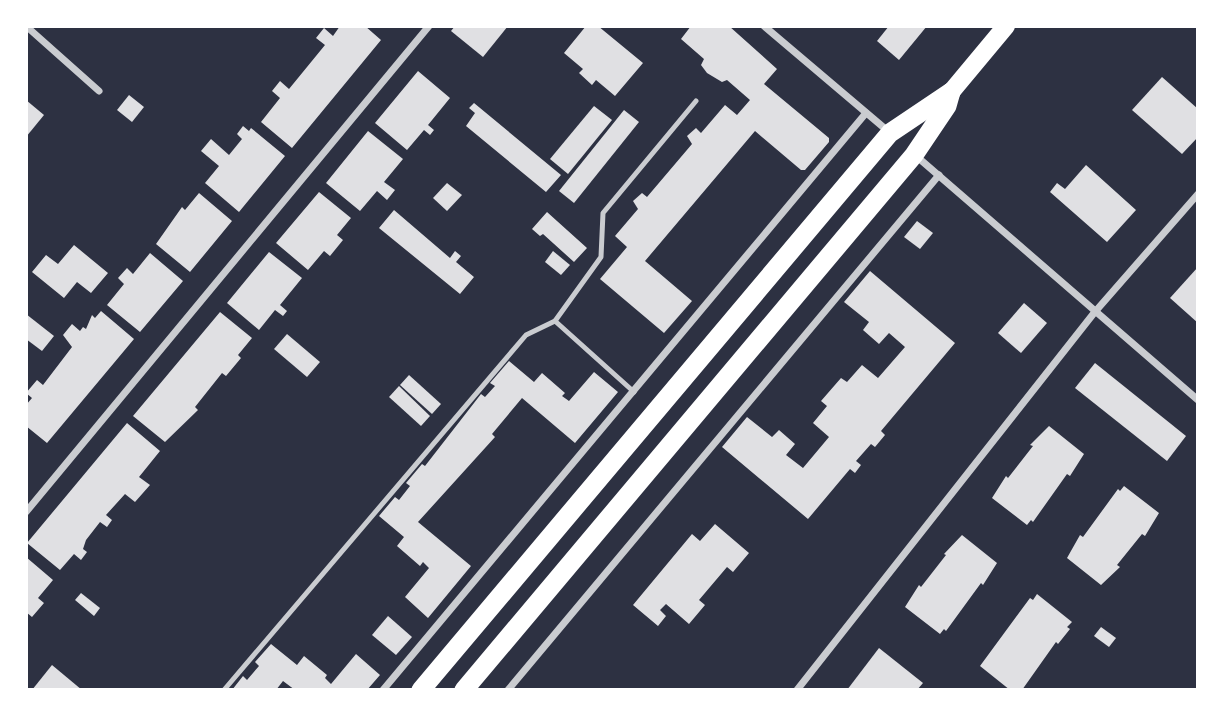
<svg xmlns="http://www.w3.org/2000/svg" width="1224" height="716" font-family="Jost,sans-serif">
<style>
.building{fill:#e0e0e3}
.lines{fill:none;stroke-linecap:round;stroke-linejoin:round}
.service{stroke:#caccd0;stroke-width:5}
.minor{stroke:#caccd0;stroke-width:7}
.primary{stroke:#fff;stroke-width:18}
.trunk{stroke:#fff;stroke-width:19}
</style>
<rect width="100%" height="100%" fill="#2d3142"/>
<!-- building -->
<g class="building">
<path d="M340 26H365L381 40 292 148 261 122 280 98 272 91 280 81 289 89 325 45 316 38 324 28 333 36Z"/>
<path d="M455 26H508L483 57 451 31Z"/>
<path d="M586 26H598L643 63 615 96 596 80 592 85 579 73 583 69 564 53Z"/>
<path d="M691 26H729L777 69 764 84 829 138V142L805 170H801L755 131 645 261 692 301 664 333 600 279 627 247 615 236 638 209 633 201 642 193 647 197 692 144 687 136 696 128 701 133 725 105 737 115 750 100 727 80 722 82 707 73 701 65 704 59 681 39Z"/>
<path d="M889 26H927L899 60 877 41Z"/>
<path d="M418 71 450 98 428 125 434 130 430 135 424 130 407 150 375 123Z"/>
<path d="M1162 77 1198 109V137L1182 154 1132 110Z"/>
<path d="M129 95 144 107 132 122 117 110Z"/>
<path d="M26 100 44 115 26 137Z"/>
<path d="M474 103 561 175 546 192 466 126 475 113 469 108Z"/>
<path d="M594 106 612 120 568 174 550 159Z"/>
<path d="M624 110 639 122 574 203 559 191Z"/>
<path d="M243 126 249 131 251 128 285 156 239 212 205 183 219 166 201 151 211 139 229 155 242 139 237 134Z"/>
<path d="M368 131 403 159 384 182 395 190 387 200 377 191 360 211 326 183Z"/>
<path d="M1086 165 1136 210 1107 242 1050 192 1057 183 1065 189Z"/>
<path d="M447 183 462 195 447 211 433 198Z"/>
<path d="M319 192 351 218 337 235 343 240 330 256 324 251 308 270 276 243Z"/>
<path d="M199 193 232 221 190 272 156 244 182 207 185 210Z"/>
<path d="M394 210 450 258 455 251 461 256 456 262 474 277 460 294 379 228Z"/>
<path d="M547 212 587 248 574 262 543 234 540 236 532 229Z"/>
<path d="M917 221 933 233 920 249 904 237Z"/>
<path d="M74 245 108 273 91 293 77 282 64 298 32 272 46 255 58 264Z"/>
<path d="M553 251 570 265 561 275 545 262Z"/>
<path d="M269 252 302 278 280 305 287 311 283 316 275 310 259 330 227 303Z"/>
<path d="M150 253 183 281 140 332 107 305 124 284 118 278 127 268 133 274Z"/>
<path d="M1198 267V323L1170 298Z"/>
<path d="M870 271 955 343 881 431 885 435 875 447 871 444 856 461 861 465 855 473 850 469 808 519 722 447 747 417 772 437 779 430 795 444 786 455 803 468 829 437 813 423 827 406 821 401 841 378 847 382 862 365 878 378 905 347 889 333 879 344 863 330 869 322 844 302Z"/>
<path d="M1024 303 1047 323 1021 353 998 333Z"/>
<path d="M101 311 134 339 47 443 26 426V405L32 398 26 393 37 380 43 385 72 347 63 335 72 324 80 331 83 327 86 329 92 315 95 318Z"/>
<path d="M220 312 252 338 238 355 241 358 226 376 222 373 195 407 198 410 165 442 133 416Z"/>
<path d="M26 314 54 336 42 351 26 339Z"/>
<path d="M287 334 320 362 307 377 274 349Z"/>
<path d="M509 361 534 382 542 373 565 393 562 396 569 401 594 372 618 392 575 443 522 398 492 434 495 437 418 522 471 566 428 618 405 597 429 568 423 562 420 566 397 546 404 537 379 516 395 497 399 500 410 486 406 483 422 464 425 466 481 394 485 397 495 386 490 383Z"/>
<path d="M1095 363 1186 436 1167 461 1075 388Z"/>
<path d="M409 375 441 404 432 414 400 385Z"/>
<path d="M399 386 430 416 421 426 389 397Z"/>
<path d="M127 423 160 451 139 477 150 485 135 502 125 494 106 515 112 520 107 527 100 522 86 540 83 549 87 552 81 560 74 554 60 570 27 543Z"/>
<path d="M1049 426 1084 454 1070 476 1067 474 1033 522 1031 520 1027 525 992 498 1006 476 1008 478 1033 446 1030 445Z"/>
<path d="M1124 486 1159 513 1145 536 1142 534 1117 565 1120 567 1101 585 1067 558 1080 535 1083 537 1118 489 1120 491Z"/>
<path d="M715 524 749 553 733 572 727 567 699 600 705 605 689 624 666 604 660 610 666 616 658 626 633 605 692 534 700 541Z"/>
<path d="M962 535 997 563 983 585 981 583 946 631 944 629 940 634 905 607 919 585 921 587 946 555 944 554Z"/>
<path d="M26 557 53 580 38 598 44 603 32 617 26 612Z"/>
<path d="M81 593 100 608 94 616 75 600Z"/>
<path d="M1037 594 1072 622 1067 627 1070 629 1058 644 1056 642 1022 690H1010L980 666 1030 598 1033 600Z"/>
<path d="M388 616 412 637 396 655 372 635Z"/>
<path d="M1101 627 1116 638 1109 647 1094 636Z"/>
<path d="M271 644 297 665 304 656 327 675 325 678 331 684 356 654 380 675 367 690H295L283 681 276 690H232L243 676 247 680 259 666 255 662Z"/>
<path d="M879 648 923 683 917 690H847Z"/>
<path d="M52 665 82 690H32Z"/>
</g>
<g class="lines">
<!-- service -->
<g class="service">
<path d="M634 392 555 321 601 257 603 213 696 101"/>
<path d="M224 690 526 335 555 321"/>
</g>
<!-- minor -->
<g class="minor">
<path d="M26 26 99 91"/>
<path d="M764 26 889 132"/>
<path d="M915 155 1198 400"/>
<path d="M26 512 429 26"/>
<path d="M383 690 866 113"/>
<path d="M508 690 939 175"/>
<path d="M797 690 1094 313 1198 194"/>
</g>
<!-- primary -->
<path class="primary" d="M951 92 1006 26"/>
<!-- trunk -->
<g class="trunk">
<path d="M421 690 890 133 951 92"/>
<path d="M464 690 914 155 947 106 951 92"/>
</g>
</g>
<!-- border -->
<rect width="1224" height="716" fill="none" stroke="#ffffff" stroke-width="56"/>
</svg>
